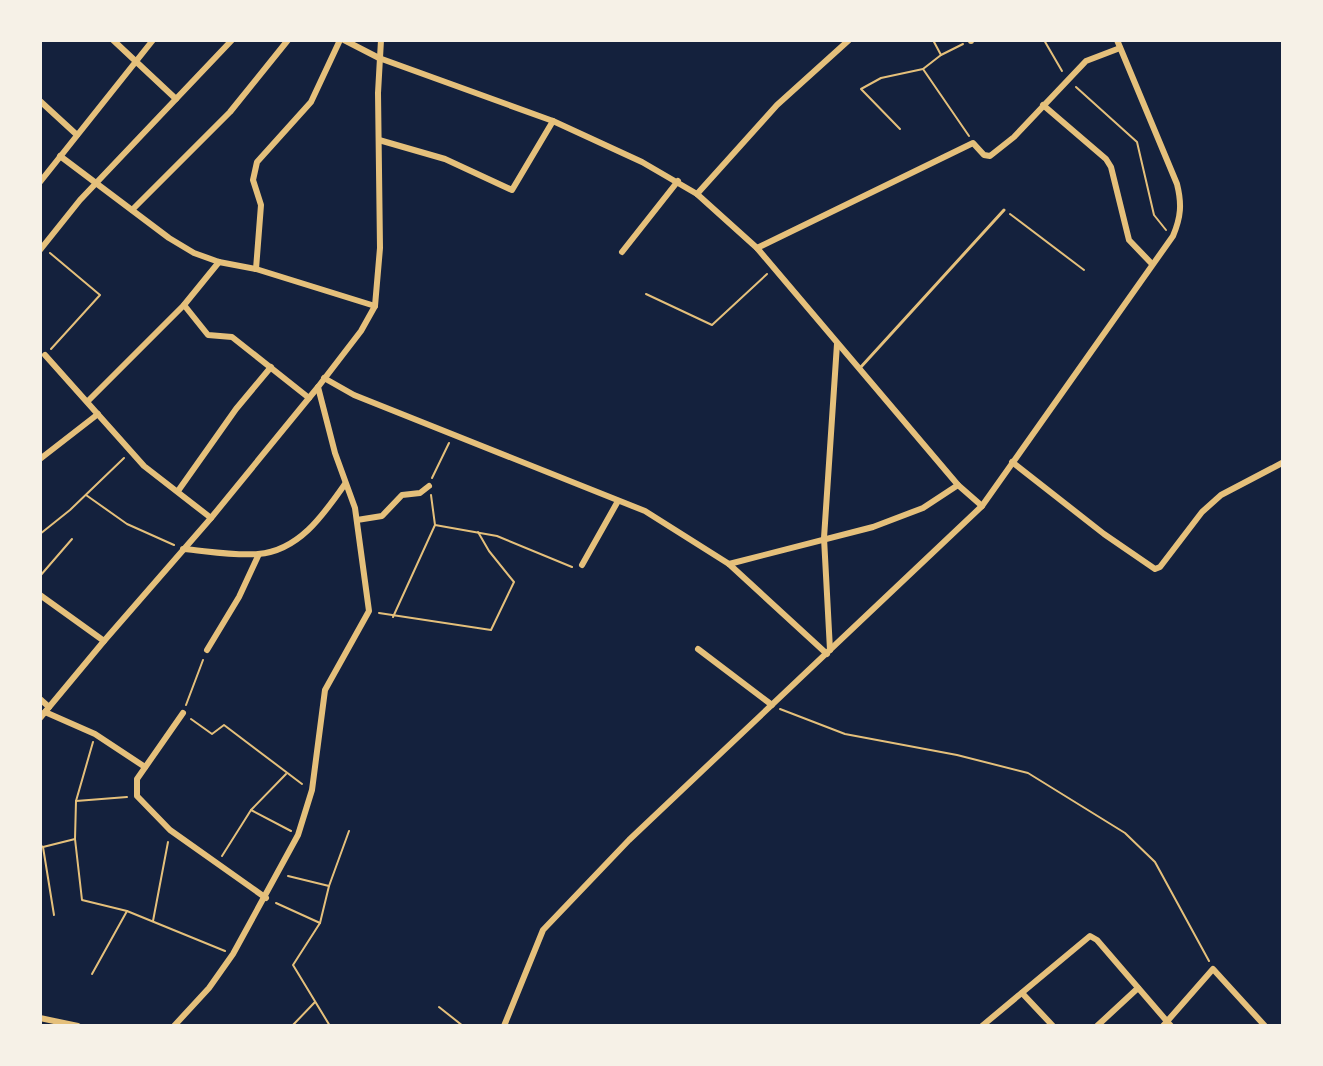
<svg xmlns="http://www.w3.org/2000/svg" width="1323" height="1066" font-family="Barlow,sans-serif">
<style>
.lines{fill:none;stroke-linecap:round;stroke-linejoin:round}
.path{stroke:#e5c07b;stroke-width:2}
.service{stroke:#e5c07b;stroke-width:3}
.minor{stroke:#e5c07b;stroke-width:6}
</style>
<rect width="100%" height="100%" fill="#14213d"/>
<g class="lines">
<!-- path -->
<g class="path">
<path d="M933 40 941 55"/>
<path d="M1044 40 1062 71"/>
<path d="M923 69 969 136"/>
<path d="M1076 87 1137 142 1154 215 1166 230"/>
<path d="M900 129 861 89 881 78 923 69 941 55 963 44"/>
<path d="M1010 214 1084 270"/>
<path d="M50 253 100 295 51 349"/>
<path d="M646 294 712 325 767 274"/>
<path d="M432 478 449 443"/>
<path d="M86 495 127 524 174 545"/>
<path d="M435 525 497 536 572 567"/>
<path d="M40 534 70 510 124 458"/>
<path d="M40 576 72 539"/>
<path d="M379 613 491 630 514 582 489 551 478 532"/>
<path d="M393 617 435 525 431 495"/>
<path d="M186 705 203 660"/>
<path d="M780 709 845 734 957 755 1028 773 1125 833 1155 862 1209 961"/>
<path d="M191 719 212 734 224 725 302 784"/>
<path d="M93 742 76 801 75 839 82 900 127 911 225 951"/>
<path d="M76 801 127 797"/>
<path d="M251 810 291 831"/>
<path d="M40 845 43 847 54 915"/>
<path d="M43 847 75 839"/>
<path d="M222 856 251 810 286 774"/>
<path d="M288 876 329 886"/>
<path d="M276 903 320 923"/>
<path d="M153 921 168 842"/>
<path d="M92 974 127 911"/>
<path d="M439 1007 463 1026"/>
<path d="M292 1026 315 1002"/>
<path d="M330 1026 293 965 320 923 329 886 349 831"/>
</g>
<!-- service -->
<path class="service" d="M860 368 1004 210"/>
<!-- minor -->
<g class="minor">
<path d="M113 40 176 99"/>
<path d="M344 40 379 58 553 121 642 162 697 194 757 248 958 485 982 506"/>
<path d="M971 40V41"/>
<path d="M40 101 77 135"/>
<path d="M1043 105 1106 159 1111 167 1129 240 1152 264"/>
<path d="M379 140 445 159 512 190 553 121"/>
<path d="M60 156 169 238 194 253 219 262 256 269 375 306"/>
<path d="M40 182 153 40"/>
<path d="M697 194 777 105 849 40"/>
<path d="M132 210 230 112 288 40"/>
<path d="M757 248 973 143 984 155 990 156 1014 137 1086 61 1120 48"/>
<path d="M40 250 80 200 232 40"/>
<path d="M622 252 678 181"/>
<path d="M256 269 261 205 253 180 257 162 311 102 340 40"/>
<path d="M184 305 208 335 232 337 309 398"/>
<path d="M45 355 144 466 211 518"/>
<path d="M324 378 354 395 645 511 729 564 827 654"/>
<path d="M88 401 184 305 219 262"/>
<path d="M40 459 98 414"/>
<path d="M1012 462 1104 534 1155 569 1160 567 1202 512 1221 495 1282 463"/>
<path d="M178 491 236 409 271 367"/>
<path d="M357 520 382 516 402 495 420 493 429 486"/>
<path d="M183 549C207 551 234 556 258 554 299 551 324 514 345 484"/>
<path d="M729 564 873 527 923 508 958 485"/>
<path d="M582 565 618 501"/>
<path d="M40 595 104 641"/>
<path d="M698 649 772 705"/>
<path d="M207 650 239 597 259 554"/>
<path d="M830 650 824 538 837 344"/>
<path d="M40 699 49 707"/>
<path d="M45 712 95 734 145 767"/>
<path d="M183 713 137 779V796L170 830 266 898"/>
<path d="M40 718 104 641 211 518 318 387"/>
<path d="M1022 993 1053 1026"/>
<path d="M40 1018 78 1026"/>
<path d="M174 1026 209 988 233 954 298 835 312 790 325 690 369 611 355 508 335 453 318 387 361 331 375 306 380 248 378 93 381 40"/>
<path d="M504 1026 543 930 629 840 982 506 1173 236C1181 217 1182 204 1177 184L1117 40"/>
<path d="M982 1026 1090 936 1097 940 1171 1026"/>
<path d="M1097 1026 1138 988"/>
<path d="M1163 1026 1213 969 1265 1026"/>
</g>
</g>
<!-- border -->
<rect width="1323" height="1066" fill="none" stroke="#f6f1e7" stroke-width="84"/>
</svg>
